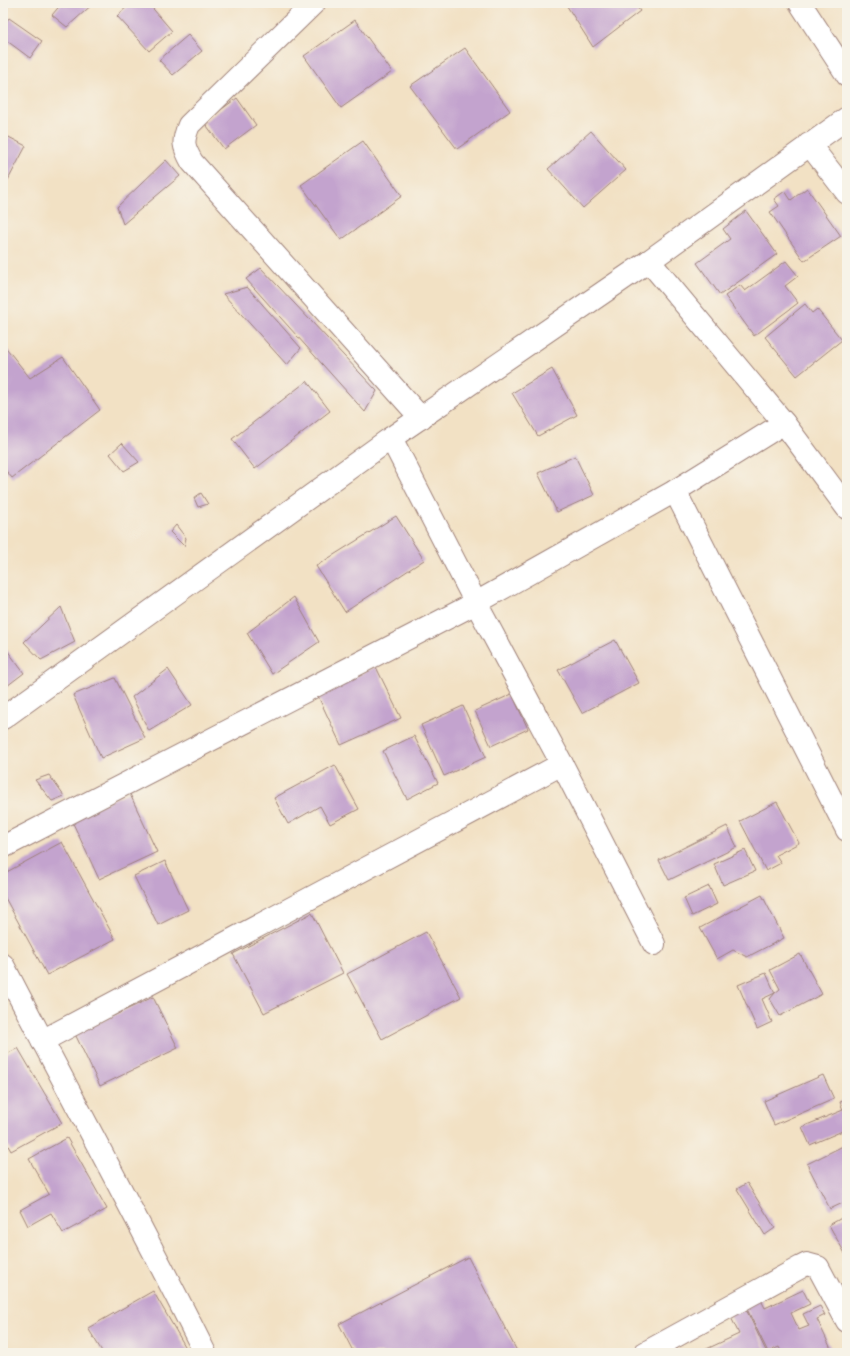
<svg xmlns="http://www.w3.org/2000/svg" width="850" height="1356" font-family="Kalam,sans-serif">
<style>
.building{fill:#c3a3ce}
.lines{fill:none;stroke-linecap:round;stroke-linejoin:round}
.minor-casing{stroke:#9e8078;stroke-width:24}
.minor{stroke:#fff;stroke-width:22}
</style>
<rect width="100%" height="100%" fill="#f7f3e8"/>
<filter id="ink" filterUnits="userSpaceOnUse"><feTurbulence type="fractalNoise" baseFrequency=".025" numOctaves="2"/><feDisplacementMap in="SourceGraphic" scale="8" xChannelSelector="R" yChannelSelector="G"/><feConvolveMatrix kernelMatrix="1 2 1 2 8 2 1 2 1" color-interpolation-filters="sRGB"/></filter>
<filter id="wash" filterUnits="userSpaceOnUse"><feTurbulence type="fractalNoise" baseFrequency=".012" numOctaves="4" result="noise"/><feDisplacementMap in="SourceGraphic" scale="16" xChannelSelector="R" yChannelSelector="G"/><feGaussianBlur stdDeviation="0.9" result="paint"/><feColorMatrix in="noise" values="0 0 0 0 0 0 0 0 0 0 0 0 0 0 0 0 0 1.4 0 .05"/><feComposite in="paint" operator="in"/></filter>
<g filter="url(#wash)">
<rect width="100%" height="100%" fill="#f2e1c4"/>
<g id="blocks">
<!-- building -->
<g class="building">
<path d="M62 3H94L67 27 52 15Z"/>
<path d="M131 3H148L172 31 149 51 117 16Z"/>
<path d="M565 3H634L640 11 593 47Z"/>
<path d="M9 18 42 41 30 58 3 38V26Z"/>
<path d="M355 20 392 72 341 108 304 56Z"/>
<path d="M188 35 202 51 173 75 159 60Z"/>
<path d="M465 48 510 111 457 149 410 86Z"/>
<path d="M237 98 256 125 224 149 204 122Z"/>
<path d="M591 131 626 170 583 208 548 169Z"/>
<path d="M3 134 26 146 8 180 3 178Z"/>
<path d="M363 141 402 196 341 240 301 185Z"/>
<path d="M166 160 180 176 123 224 117 207Z"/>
<path d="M807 188 841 236 804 261 770 212 779 206 774 199 785 191 791 200Z"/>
<path d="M746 211 777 254 720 295 697 263 730 239 723 229Z"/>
<path d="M786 261 798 276 785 286 798 303 754 336 725 296 740 285 745 291Z"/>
<path d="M261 268 377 391 365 412 246 279Z"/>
<path d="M247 287 301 348 287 365 223 294Z"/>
<path d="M805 304 812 313 817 309 842 340 797 376 765 337Z"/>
<path d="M3 344 30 378 63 357 100 410 12 478 3 467Z"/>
<path d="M552 369 577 415 538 436 512 393Z"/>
<path d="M307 381 330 411 255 469 232 439Z"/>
<path d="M122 443 139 462 124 471 110 454Z"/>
<path d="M575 456 594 495 557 512 538 473Z"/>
<path d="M201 493 208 504 198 507 194 498Z"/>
<path d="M396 516 424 560 345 612 316 566Z"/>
<path d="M176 525 186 538 184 546 170 532Z"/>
<path d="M294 597 319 642 272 674 247 633Z"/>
<path d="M61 607 75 642 41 660 24 642Z"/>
<path d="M615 640 639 683 582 713 558 670Z"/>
<path d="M7 650 24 673 3 689V653Z"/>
<path d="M376 667 401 718 341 745 317 694Z"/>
<path d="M168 669 192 705 149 731 132 697Z"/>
<path d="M115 678 145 738 101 758 73 695Z"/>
<path d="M512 694 528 729 491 746 475 711Z"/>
<path d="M463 706 486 757 444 776 421 725Z"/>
<path d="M414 736 438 783 407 799 383 751Z"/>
<path d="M335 765 359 809 330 824 320 806 288 824 274 798Z"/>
<path d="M49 775 64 796 52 801 35 780Z"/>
<path d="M129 792 157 852 99 879 71 819Z"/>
<path d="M777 802 799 843 776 855 781 863 766 871 740 821Z"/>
<path d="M727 826 737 847 669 880 659 860Z"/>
<path d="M62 842 115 939 47 975 3 894V874Z"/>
<path d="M745 850 755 871 723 885 714 864Z"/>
<path d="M165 861 188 910 158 925 134 876Z"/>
<path d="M709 886 717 904 692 916 684 898Z"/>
<path d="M762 895 784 938 747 957 733 950 717 959 700 928Z"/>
<path d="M312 913 343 973 264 1013 233 954Z"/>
<path d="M426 932 461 997 382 1039 347 974Z"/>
<path d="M800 954 822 994 780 1016 770 999 775 993 780 989 770 970Z"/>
<path d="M766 973 775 993 762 999 772 1022 757 1029 738 985Z"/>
<path d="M153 997 178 1048 100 1086 75 1034Z"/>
<path d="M18 1048 62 1123 11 1151 3 1137V1056Z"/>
<path d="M823 1075 834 1099 774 1125 764 1101Z"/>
<path d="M847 1099V1129L810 1145 802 1127 843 1110 840 1102Z"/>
<path d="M67 1138 107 1209 63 1233 51 1213 28 1226 20 1210 49 1194 29 1159Z"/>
<path d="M847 1144V1201L830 1209 807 1164Z"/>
<path d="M747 1183 775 1228 765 1235 737 1189Z"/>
<path d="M847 1215V1257L829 1225Z"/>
<path d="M468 1257 518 1353H354L339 1324Z"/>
<path d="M803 1290 810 1304 791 1313 799 1330 809 1326 803 1314 820 1306 825 1315 817 1319 832 1351 827 1353H782L779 1347 768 1352 745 1305 760 1298 765 1308Z"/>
<path d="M153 1291 189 1353H103L88 1328Z"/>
<path d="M744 1305 767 1353H698L739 1334 729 1313Z"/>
<path d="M847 1348V1353H837Z"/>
</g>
</g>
</g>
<g filter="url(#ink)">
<use href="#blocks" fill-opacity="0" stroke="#9e8078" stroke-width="1"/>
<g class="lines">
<!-- minor casing -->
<g class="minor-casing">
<g id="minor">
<path d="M314 3 189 125C182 142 183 146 192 162L421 418"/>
<path d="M800 3 847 75"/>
<path d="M809 144 847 193"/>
<path d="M649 261 784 423 847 508"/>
<path d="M391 438 476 603 562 764 654 944"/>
<path d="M675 491 847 830"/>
<path d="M3 718 391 438 649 261 847 118"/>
<path d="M3 847 476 603 675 491 784 423"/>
<path d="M3 965C70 1095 140 1222 205 1353"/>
<path d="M42 1041 562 764"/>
<path d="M645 1353 801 1267 807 1264 818 1267 847 1321"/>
</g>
</g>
<!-- minor -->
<use href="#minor" class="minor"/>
</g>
</g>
<!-- margin -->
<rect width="850" height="1356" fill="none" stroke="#f7f3e8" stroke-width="16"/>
</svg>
